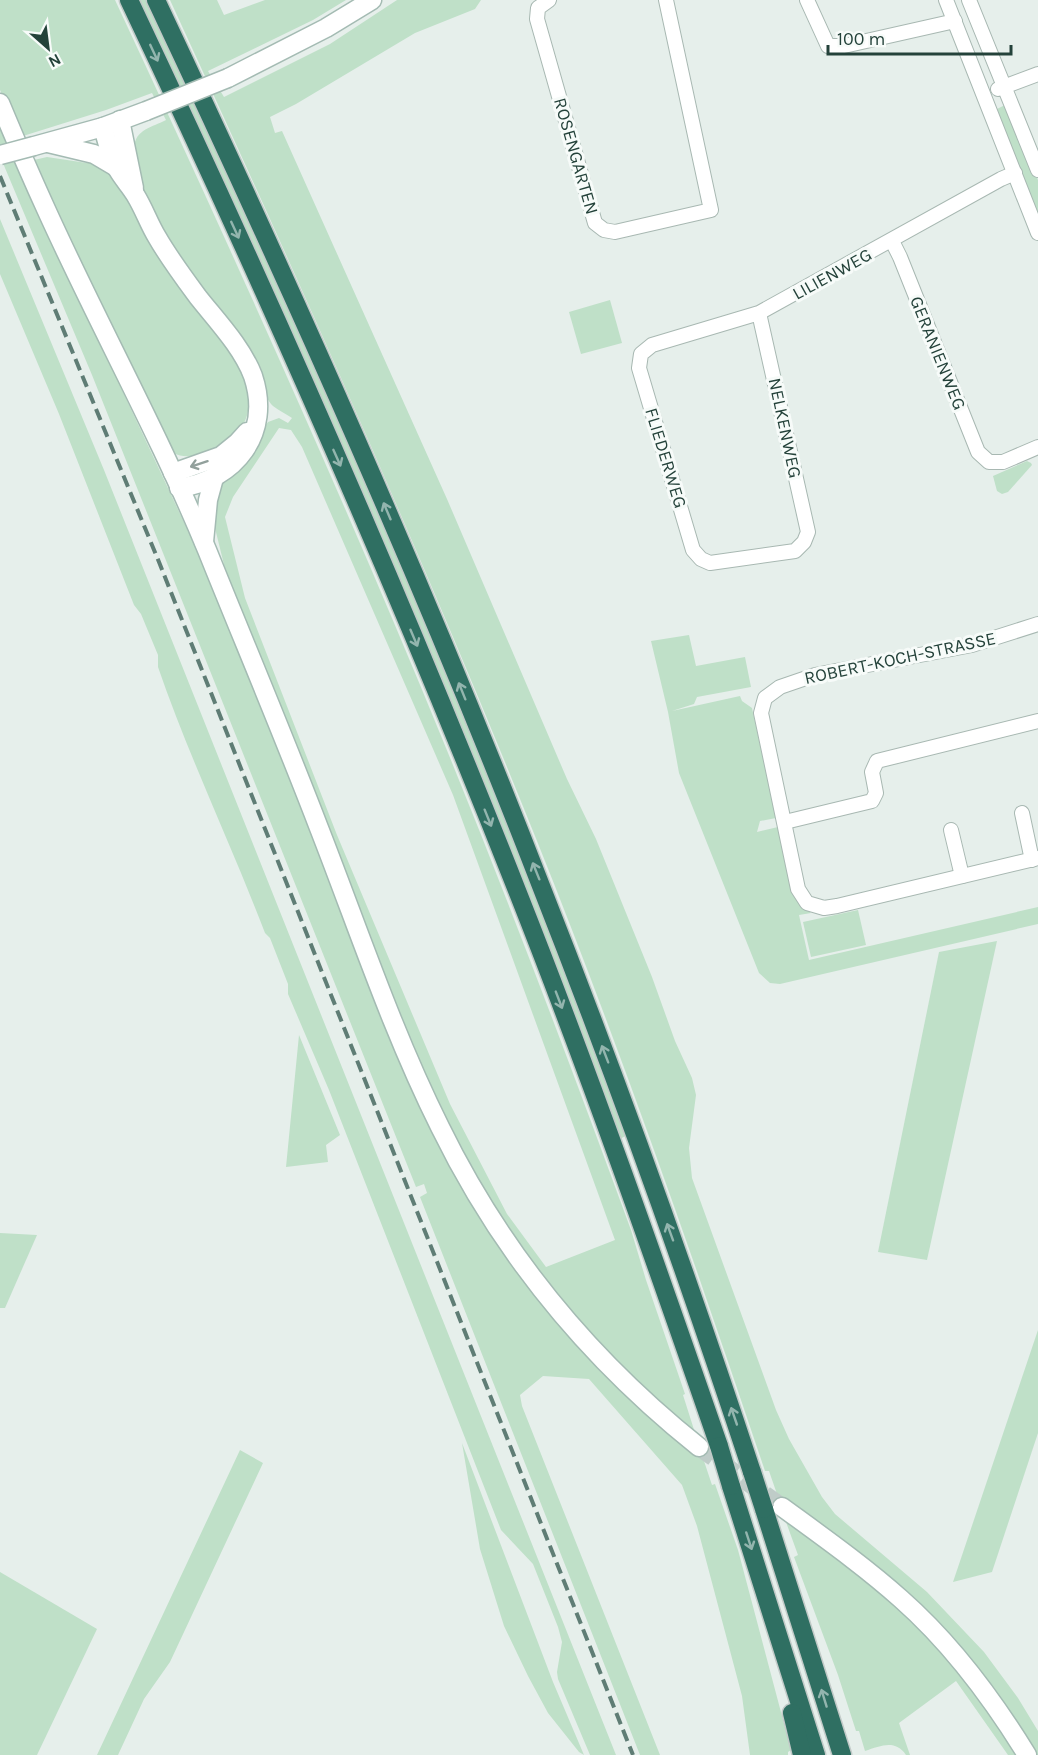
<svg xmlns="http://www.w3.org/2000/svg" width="1038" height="1755" font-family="Karla,sans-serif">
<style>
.green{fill:#bfe0c8;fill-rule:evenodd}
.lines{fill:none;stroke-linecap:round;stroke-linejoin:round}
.secondary-tunnel{stroke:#bfccc8;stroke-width:18;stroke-dasharray:18 9;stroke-linecap:butt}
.minor-casing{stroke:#a8b8b2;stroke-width:16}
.secondary-casing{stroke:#a4bbb3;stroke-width:21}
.motorway-casing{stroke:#c2cac8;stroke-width:21}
.minor{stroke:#fff;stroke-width:14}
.secondary{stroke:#fff;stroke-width:18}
.motorway{stroke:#2f6f62;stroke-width:18}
.rail{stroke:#5f7d75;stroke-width:4;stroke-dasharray:12 6;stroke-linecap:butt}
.secondary-bridge-casing{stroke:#a4bbb3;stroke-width:21;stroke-linecap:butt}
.motorway-bridge-casing{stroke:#c2cac8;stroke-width:21;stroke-linecap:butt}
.secondary-bridge{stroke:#fff;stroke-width:18}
.motorway-bridge{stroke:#2f6f62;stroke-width:18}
.oneway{stroke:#93b5ae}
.oneway2{stroke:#92a09c}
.labels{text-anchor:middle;stroke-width:6;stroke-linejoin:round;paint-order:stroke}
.street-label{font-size:18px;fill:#24423a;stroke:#f7fbf9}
</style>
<rect width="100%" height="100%" fill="#e6efeb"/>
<!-- green -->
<g class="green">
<path d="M0 0H115C230 247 343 496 446 748 511 907 572 1069 631 1230L646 1280 685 1394 683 1395 696 1436 583 1330 494 1212 431 1096 229 585 212 516 221 483 268 422 279 418 288 423 292 418C286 414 278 410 273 406 262 396 264 376 256 363 222 308 130 214 134 148 135 129 153 127 166 120L152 93 106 110 23 136 13 120 0 90ZM279 428 291 430 302 447 453 795 615 1240 546 1267 507 1214 450 1104 337 835 245 598 225 517 233 497Z"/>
<path d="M138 0H147C248 217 348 435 439 656 505 815 566 975 627 1135L620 1139Z"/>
<path d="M170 0H217L224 15 265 0H346L313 20 208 71 224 97 330 44 397 0H481L475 9 415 33 296 104 270 117 275 133 282 131 447 499 567 779 596 839 652 977 675 1041 692 1078 696 1095 689 1148 692 1178 776 1410 789 1439 822 1497 835 1514 927 1592 984 1652 1018 1698 1038 1731V1755H1034L849 1549 778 1497 769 1471H765C694 1259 620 1048 537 841 423 557 298 278 170 0Z"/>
<path d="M1005 105 1038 180V215L997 109Z"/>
<path d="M0 122 58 253 218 595 439 1142 647 1412 703 1458 712 1485 715 1484 738 1550 791 1750 788 1752V1755H750L742 1696 697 1526 682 1485 589 1379 543 1376 520 1395 522 1406 660 1755H640L420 1197 427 1193 424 1184 416 1187 92 375 0 156Z"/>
<path d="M47 157 87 163 91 162 112 173 242 370C248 386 252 405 245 421 235 441 194 465 174 453L138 377 90 285 34 160Z"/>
<path d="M0 219 104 470 616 1755H590L558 1679 557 1672 562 1642 558 1627 533 1564 501 1530 329 1090 288 994V984L270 938 265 933C231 844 189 757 158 667V655L141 614 134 605 59 414 0 274Z"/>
<path d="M610 300 622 343 581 354 569 312Z"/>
<path d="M1027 461 1031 463 1032 465 1008 492 1002 494 997 491 993 476Z"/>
<path d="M689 635 696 666 745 657 751 687 697 697 694 704 672 711 740 696 742 701 752 708 776 818 760 821 757 832 778 827 793 895 800 904 811 913 799 915 809 960 1038 907V924L780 984 770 983 759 973 679 773 668 712 651 641Z"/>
<path d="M858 910 866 945 811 957 803 922Z"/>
<path d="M997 941 927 1260 878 1252 939 952Z"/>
<path d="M299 1035 340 1135 326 1145 328 1162 286 1167Z"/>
<path d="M0 1233 37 1235 5 1308H0Z"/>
<path d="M1038 1330V1433L992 1572 953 1582Z"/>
<path d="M462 1443 553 1682 584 1755 579 1752 548 1713 528 1676 504 1626 480 1549Z"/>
<path d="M240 1450 263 1463 170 1662 144 1699 118 1755H97Z"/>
<path d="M791 1521 889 1597 952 1661 1019 1755H1008L956 1681 899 1723 910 1755H906C895 1739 881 1746 865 1751L859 1731H856L838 1675 794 1557 798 1555 786 1522Z"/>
<path d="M0 1572 97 1629 37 1755H0Z"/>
</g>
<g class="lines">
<!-- secondary-tunnel -->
<path class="secondary-tunnel" d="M699 1447 782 1507"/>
<!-- minor casing -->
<g class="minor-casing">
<g id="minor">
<path d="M549 0 538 8 537 19 595 223 604 230 615 232 711 210 666 0"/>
<path d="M807 0 828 46H844L955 21"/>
<path d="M946 0 1038 233"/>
<path d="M969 0 1038 170"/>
<path d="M998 89 1038 74"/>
<path d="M892 241 900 257 978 452 989 462H1003L1038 447"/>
<path d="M759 313 808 532 804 542 795 551 710 563 701 559 693 550 639 368 641 354 652 345 759 313 1001 179 1015 173"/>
<path d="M1038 624 972 645 815 675 780 687 765 698 761 713 798 889 807 903 824 908 837 906 1038 858"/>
<path d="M1022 813 1032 860"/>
<path d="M785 822 872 801 876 793 872 772 877 761 1038 721"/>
<path d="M951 830 962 876"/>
</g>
</g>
<!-- secondary casing -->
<g class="secondary-casing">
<g id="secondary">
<path d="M228 78 326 28 372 0"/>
<path d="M0 103C15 139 30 174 46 209 98 324 159 434 207 550 244 642 283 734 319 828 358 928 392 1031 440 1127 501 1252 590 1360 699 1447"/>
<path d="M120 120 134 188"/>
<path d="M103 127C107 141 110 157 118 170 123 179 131 187 136 196 144 209 149 224 157 237 169 258 184 278 198 297 217 321 242 347 253 376 272 433 236 480 179 488"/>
<path d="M48 143 94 154 116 167"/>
<path d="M34 146 103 127 146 111"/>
<path d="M173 473 221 456 237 443 247 432"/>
<path d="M204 542 208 500 214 478"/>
<path d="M782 1507C823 1537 864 1566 901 1599 952 1644 992 1698 1027 1755"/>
</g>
</g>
<!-- motorway casing -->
<g class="motorway-casing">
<g id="motorway">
<path d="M129 0C268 293 399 591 518 893 590 1075 655 1261 719 1446"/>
<path d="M156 0C293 291 425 586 541 886 617 1079 687 1275 752 1472"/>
<path d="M731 1486 816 1755"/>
<path d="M764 1509 842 1755"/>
<path d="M792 1713 802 1755"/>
</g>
</g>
<!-- minor -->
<use href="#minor" class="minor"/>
<!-- secondary -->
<use href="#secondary" class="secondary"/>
<!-- motorway -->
<use href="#motorway" class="motorway"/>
<!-- rail -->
<path class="rail" d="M0 176 159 562 633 1755"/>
<!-- secondary-bridge casing -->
<g class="secondary-bridge-casing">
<g id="secondary-bridge">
<path d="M146 111 228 78"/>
<path d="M0 155 34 146"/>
</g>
</g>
<!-- motorway-bridge casing -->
<g class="motorway-bridge-casing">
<g id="motorway-bridge">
<path d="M719 1446 731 1486"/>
<path d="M752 1472 764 1509"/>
</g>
</g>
<!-- secondary-bridge -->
<use href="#secondary-bridge" class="secondary-bridge"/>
<!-- motorway-bridge -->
<use href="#motorway-bridge" class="motorway-bridge"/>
</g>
<!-- one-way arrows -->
<defs><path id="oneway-shaft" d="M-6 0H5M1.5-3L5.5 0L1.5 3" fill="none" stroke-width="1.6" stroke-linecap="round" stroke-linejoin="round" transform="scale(1.5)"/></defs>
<g class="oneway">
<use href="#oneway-shaft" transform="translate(154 53) rotate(65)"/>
<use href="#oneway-shaft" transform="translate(235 230) rotate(65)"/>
<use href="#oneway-shaft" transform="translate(337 458) rotate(66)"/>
<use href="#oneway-shaft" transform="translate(387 511) rotate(-113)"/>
<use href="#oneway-shaft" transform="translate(414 638) rotate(67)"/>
<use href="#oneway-shaft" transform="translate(462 691) rotate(-112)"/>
<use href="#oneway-shaft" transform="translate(488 818) rotate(68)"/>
<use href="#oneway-shaft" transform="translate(536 871) rotate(-112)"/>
<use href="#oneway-shaft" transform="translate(559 1000) rotate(69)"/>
<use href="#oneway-shaft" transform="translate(605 1054) rotate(-111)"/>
<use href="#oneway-shaft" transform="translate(670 1232) rotate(-110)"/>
<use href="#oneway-shaft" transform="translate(734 1416) rotate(-109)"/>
<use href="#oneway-shaft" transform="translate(749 1541) rotate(72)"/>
<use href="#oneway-shaft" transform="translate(824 1698) rotate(-107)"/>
</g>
<use class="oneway2" href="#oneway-shaft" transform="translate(199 464) rotate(162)"/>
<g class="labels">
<!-- street labels -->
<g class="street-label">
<text transform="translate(576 156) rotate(74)" y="6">ROSENGARTEN</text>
<text transform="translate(832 274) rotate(-29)" y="6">LILIENWEG</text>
<text transform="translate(938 353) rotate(68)" y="6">GERANIENWEG</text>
<text transform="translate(785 428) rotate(78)" y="6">NELKENWEG</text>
<text transform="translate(666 458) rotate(73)" y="6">FLIEDERWEG</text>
<text transform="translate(900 658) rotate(-12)" y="6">ROBERT-KOCH-STRASSE</text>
</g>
</g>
<!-- north arrow -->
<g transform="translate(48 48) rotate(152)" stroke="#f7fbf9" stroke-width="4.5" paint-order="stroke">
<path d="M0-4.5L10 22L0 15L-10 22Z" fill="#24423a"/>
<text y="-9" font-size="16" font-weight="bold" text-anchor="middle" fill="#24423a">N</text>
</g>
<!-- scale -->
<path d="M828 45v9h183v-9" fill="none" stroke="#24423a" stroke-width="3"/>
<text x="837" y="45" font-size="18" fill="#24423a" stroke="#f7fbf9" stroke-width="4.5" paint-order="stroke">100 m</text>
</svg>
